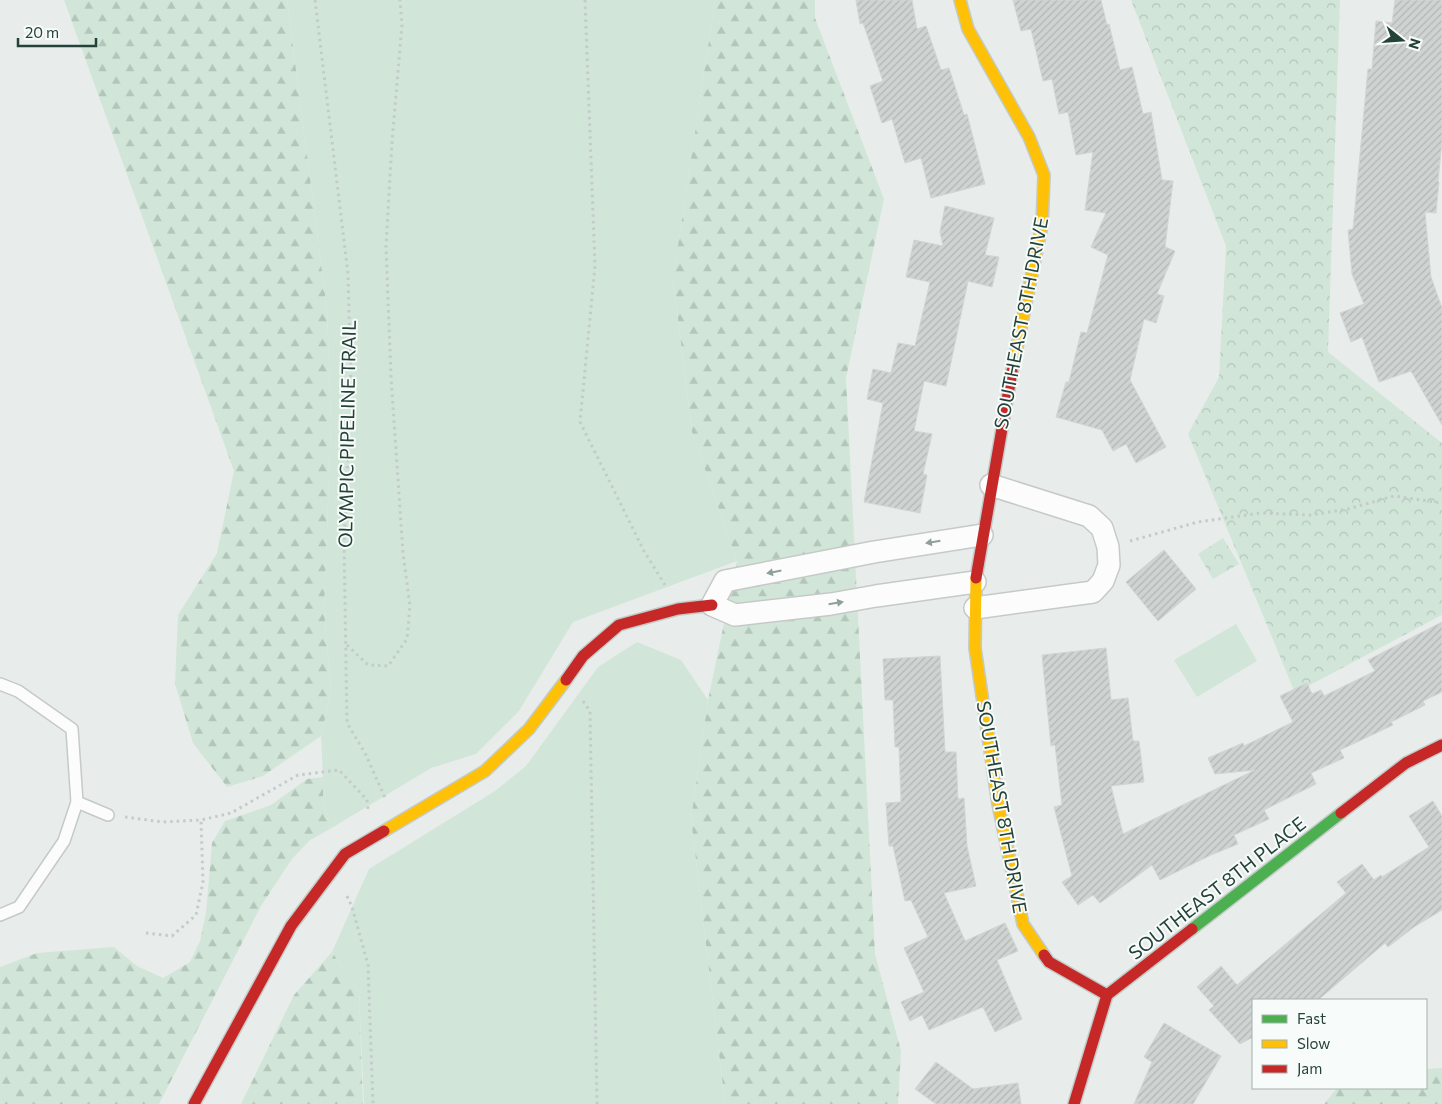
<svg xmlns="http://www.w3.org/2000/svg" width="1442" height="1104" font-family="Commissioner,sans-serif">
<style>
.grass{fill:#d1e6d8}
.forest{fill:url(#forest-firs)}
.park{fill:url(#park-crowns)}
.building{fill:url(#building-hatch);stroke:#d1d6d4}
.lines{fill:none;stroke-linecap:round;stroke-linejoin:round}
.lane-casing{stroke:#c5cac8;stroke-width:14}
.street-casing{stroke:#c5cac8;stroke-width:24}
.fast-casing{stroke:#c3cbc8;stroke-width:14}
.slow-casing{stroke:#c3cbc8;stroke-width:14}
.jam-casing{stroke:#c3cbc8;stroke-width:14}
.path{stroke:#c3ccca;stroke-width:3;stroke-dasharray:2.5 4;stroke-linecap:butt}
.lane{stroke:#fcfcfc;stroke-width:11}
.street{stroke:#fcfcfc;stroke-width:21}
.fast{stroke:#4caf50;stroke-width:11}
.slow{stroke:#ffc107;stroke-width:11}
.jam{stroke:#c62828;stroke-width:11}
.oneway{fill:#909f9b}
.labels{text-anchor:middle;stroke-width:4;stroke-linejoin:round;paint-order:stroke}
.street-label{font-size:19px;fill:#24423a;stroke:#f7fbf9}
</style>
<defs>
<pattern id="forest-firs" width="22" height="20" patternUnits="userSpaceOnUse" patternTransform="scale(1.25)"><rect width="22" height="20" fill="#d1e6d8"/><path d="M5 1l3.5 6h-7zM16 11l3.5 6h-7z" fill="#b3c6ba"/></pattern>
<pattern id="park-crowns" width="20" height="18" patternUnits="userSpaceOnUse" patternTransform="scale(1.25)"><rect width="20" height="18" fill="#d1e6d8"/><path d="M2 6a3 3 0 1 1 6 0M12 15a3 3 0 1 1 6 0" fill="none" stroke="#b3c6ba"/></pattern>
<pattern id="building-hatch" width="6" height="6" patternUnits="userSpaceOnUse" patternTransform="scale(1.25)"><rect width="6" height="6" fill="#cfd4d2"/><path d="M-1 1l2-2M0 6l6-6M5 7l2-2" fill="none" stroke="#b2b7b5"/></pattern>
</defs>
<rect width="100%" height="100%" fill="#e8edeb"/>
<!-- grass -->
<g class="grass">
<path d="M287 0H715L673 280 692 432 737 561 573 622 519 711 476 754 431 768 330 829 323 800V776L321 736 331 691 324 610 331 421 327 310Z"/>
<path d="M1236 624 1257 661 1197 697 1174 660Z"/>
<path d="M637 642 681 660 708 700 691 819 725 1104H364L359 992 332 952 369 869 495 791 526 766 598 667Z"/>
</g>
<!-- forest -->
<g class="forest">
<path d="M64 0H287L327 310 331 421 324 610 331 691 321 736 263 776 227 787 193 743 175 684 178 615 217 553 234 471Z"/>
<path d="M715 0H815V18L884 199 846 378 875 954 901 1051 898 1104H725L691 819 708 700 737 561 692 432 673 279Z"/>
<path d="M323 777V800L330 829 310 840 292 859 261 906 159 1104H0V967L37 953 114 947 137 966 163 978 190 962 200 941 206 913 212 843 225 821 271 805 307 779Z"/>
<path d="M332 952 359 992 363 1104H241L294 995Z"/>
<path d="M1442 1068V1104H1324L1337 1088H1426V1069Z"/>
</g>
<!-- park -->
<g class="park">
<path d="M1131 0H1340L1328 352 1442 443V615L1295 693 1188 434 1219 377 1226 246Z"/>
<path d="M1223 538 1239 564 1213 579 1198 554Z"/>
</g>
<!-- building -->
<g class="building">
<path d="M856 0H912L917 29 926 26 941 70 949 68 964 115 967 114 985 184 931 198 921 158 905 163 892 119 882 123 870 86 883 81 863 23 860 24Z"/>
<path d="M1013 0H1101L1107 25 1109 24 1120 70 1132 67 1143 114 1151 112 1162 180 1173 181 1165 247 1175 251 1157 294 1164 296 1156 323 1144 319 1130 380 1166 447 1136 463 1126 444 1113 451 1102 430 1056 417 1066 382H1069L1081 332 1087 333 1108 255 1091 247 1106 213 1085 210 1093 152 1076 155 1068 112 1059 114 1052 79 1043 81 1031 29 1021 31Z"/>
<path d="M1395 0H1442V141L1438 182H1439L1436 213 1425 212 1431 277 1442 308V425L1411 371 1379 382 1362 337 1351 342 1340 313 1364 304 1352 274 1348 230 1353 229 1368 69H1372L1376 21 1392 23Z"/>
<path d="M945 206 994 218 985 255 999 257 992 287 968 281 946 386 924 381 914 431 932 434 923 474 927 475 920 513 864 502 883 403 867 399 873 369 891 373 898 343 915 346 930 282 906 277 914 240 943 246 940 232Z"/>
<path d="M1164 550 1196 589 1158 621 1126 582Z"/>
<path d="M1442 622V692L1423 701 1425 705 1391 722 1393 725 1340 750 1344 758 1311 773 1316 784 1264 810 1269 819 1234 835 1238 844 1211 855 1160 880 1152 865 1100 903 1093 895 1078 905 1062 882 1072 876 1054 807 1062 805 1055 745 1051 746 1042 655 1106 648 1111 700 1128 698 1133 741H1139L1144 782 1111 786 1123 834 1255 770 1215 774 1208 758 1243 743 1244 746 1293 722 1280 696 1307 683 1312 694 1321 690 1324 696 1375 671 1368 660Z"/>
<path d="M940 656 945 752H956L958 799 964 798 967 846 976 886 944 893 965 941 1005 923 1018 951 997 960 1022 1019 995 1032 983 1007 929 1030 922 1015 910 1021 901 1002 924 992 904 948 928 937 911 900 905 901 893 846H889L886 803 901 802 899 747H895L893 700H885L883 659Z"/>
<path d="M1433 801 1442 816V910L1414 927 1388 947 1385 943 1318 1000H1253V1037L1240 1044 1209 1010 1214 1006 1197 987 1221 966 1237 985 1346 893 1337 882 1362 864 1374 880 1381 875 1382 877 1429 847 1409 816Z"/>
<path d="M1164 1023 1221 1056 1193 1104H1134L1152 1062 1144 1057Z"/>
<path d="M936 1062 973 1089 1018 1083 1021 1104H936L915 1089Z"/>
</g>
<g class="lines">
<!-- lane casing -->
<g class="lane-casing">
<g id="lane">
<path d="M0 684 18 691 72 729 77 802 64 841 19 907 0 915"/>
<path d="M77 802 108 815"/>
</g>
</g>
<!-- street casing -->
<g class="street-casing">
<g id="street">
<path d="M975 582 876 596 831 604 735 615 712 605 725 581 874 552 982 535"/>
<path d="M975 608 1093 592 1103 581 1109 565 1108 547 1102 528 1089 516 991 485"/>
</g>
</g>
<!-- fast casing -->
<g class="fast-casing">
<path id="fast" d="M1192 929 1341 813"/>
</g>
<!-- slow casing -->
<g class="slow-casing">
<g id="slow">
<path d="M960 0 968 29 1029 137 1044 175 1042 225 1012 371"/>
<path d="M976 578 975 648 998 804 1023 924 1044 955"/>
<path d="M384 831 485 771 529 729 566 680"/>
</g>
</g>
<!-- jam casing -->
<g class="jam-casing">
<g id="jam">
<path d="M976 578 1012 371"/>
<path d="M566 680 583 656 619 625 678 609 712 605"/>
<path d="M1341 813 1406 763 1442 745"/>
<path d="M1044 955 1049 962 1107 995"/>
<path d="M194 1104 291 926 345 854 384 831"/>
<path d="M1074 1104 1107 995 1192 929"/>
</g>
</g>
<!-- path -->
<g class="path">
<path d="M315 0 348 274 351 387 344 542 347 723 365 753 386 800"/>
<path d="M585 0 595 266 580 422 644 551 665 585"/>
<path d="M1130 541 1198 522 1261 513 1311 515 1348 509 1394 496 1442 503"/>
<path d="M347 645 368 665 388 666 407 639 410 606 403 553 391 377 386 246 392 142 402 25 400 0"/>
<path d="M583 701 590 711 597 1104"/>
<path d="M125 817 163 822 201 820 231 813 298 775 339 770 367 800 368 809"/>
<path d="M347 896 352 907 368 965 373 1104"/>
<path d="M146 933 172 936 196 915 203 882 201 820"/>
</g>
<!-- lane -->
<use href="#lane" class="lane"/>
<!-- street -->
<use href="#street" class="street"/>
<!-- fast -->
<use href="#fast" class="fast"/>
<!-- slow -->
<use href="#slow" class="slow"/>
<!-- jam -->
<use href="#jam" class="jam"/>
</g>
<!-- one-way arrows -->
<defs><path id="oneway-solid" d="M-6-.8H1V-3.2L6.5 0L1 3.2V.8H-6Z" transform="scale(1.25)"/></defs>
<g class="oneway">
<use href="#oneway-solid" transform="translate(933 542) rotate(171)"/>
<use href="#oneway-solid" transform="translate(774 572) rotate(169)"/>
<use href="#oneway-solid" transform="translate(836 603) rotate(-9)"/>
</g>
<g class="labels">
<!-- street labels -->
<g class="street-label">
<text transform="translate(1021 323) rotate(-79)" y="7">SOUTHEAST 8TH DRIVE</text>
<text transform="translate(347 434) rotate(-89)" y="7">OLYMPIC PIPELINE TRAIL</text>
<text transform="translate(1002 807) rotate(80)" y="7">SOUTHEAST 8TH DRIVE</text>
<text transform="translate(1217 888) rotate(-38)" y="7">SOUTHEAST 8TH PLACE</text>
</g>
</g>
<!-- legend -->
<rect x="1252" y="999" width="175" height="90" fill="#f7fbf9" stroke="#a3b1ad"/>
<rect x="1262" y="1015" width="25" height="8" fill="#4caf50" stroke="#a3b1ad"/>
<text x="1297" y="1024" font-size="15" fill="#24423a">Fast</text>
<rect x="1262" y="1040" width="25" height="8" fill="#ffc107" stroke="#a3b1ad"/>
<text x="1297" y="1049" font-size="15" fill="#24423a">Slow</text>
<rect x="1262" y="1065" width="25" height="8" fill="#c62828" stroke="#a3b1ad"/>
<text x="1297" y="1074" font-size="15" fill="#24423a">Jam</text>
<!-- north arrow -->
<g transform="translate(1402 40) rotate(107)" stroke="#f7fbf9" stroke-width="4" paint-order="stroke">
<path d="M0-4L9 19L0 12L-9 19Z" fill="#24423a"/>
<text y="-8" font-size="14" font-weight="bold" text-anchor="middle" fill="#24423a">N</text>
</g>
<!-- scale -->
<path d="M18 38v8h78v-8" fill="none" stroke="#24423a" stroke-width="2.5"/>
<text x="25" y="38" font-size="15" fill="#24423a" stroke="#f7fbf9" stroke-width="4" paint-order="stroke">20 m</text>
</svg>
